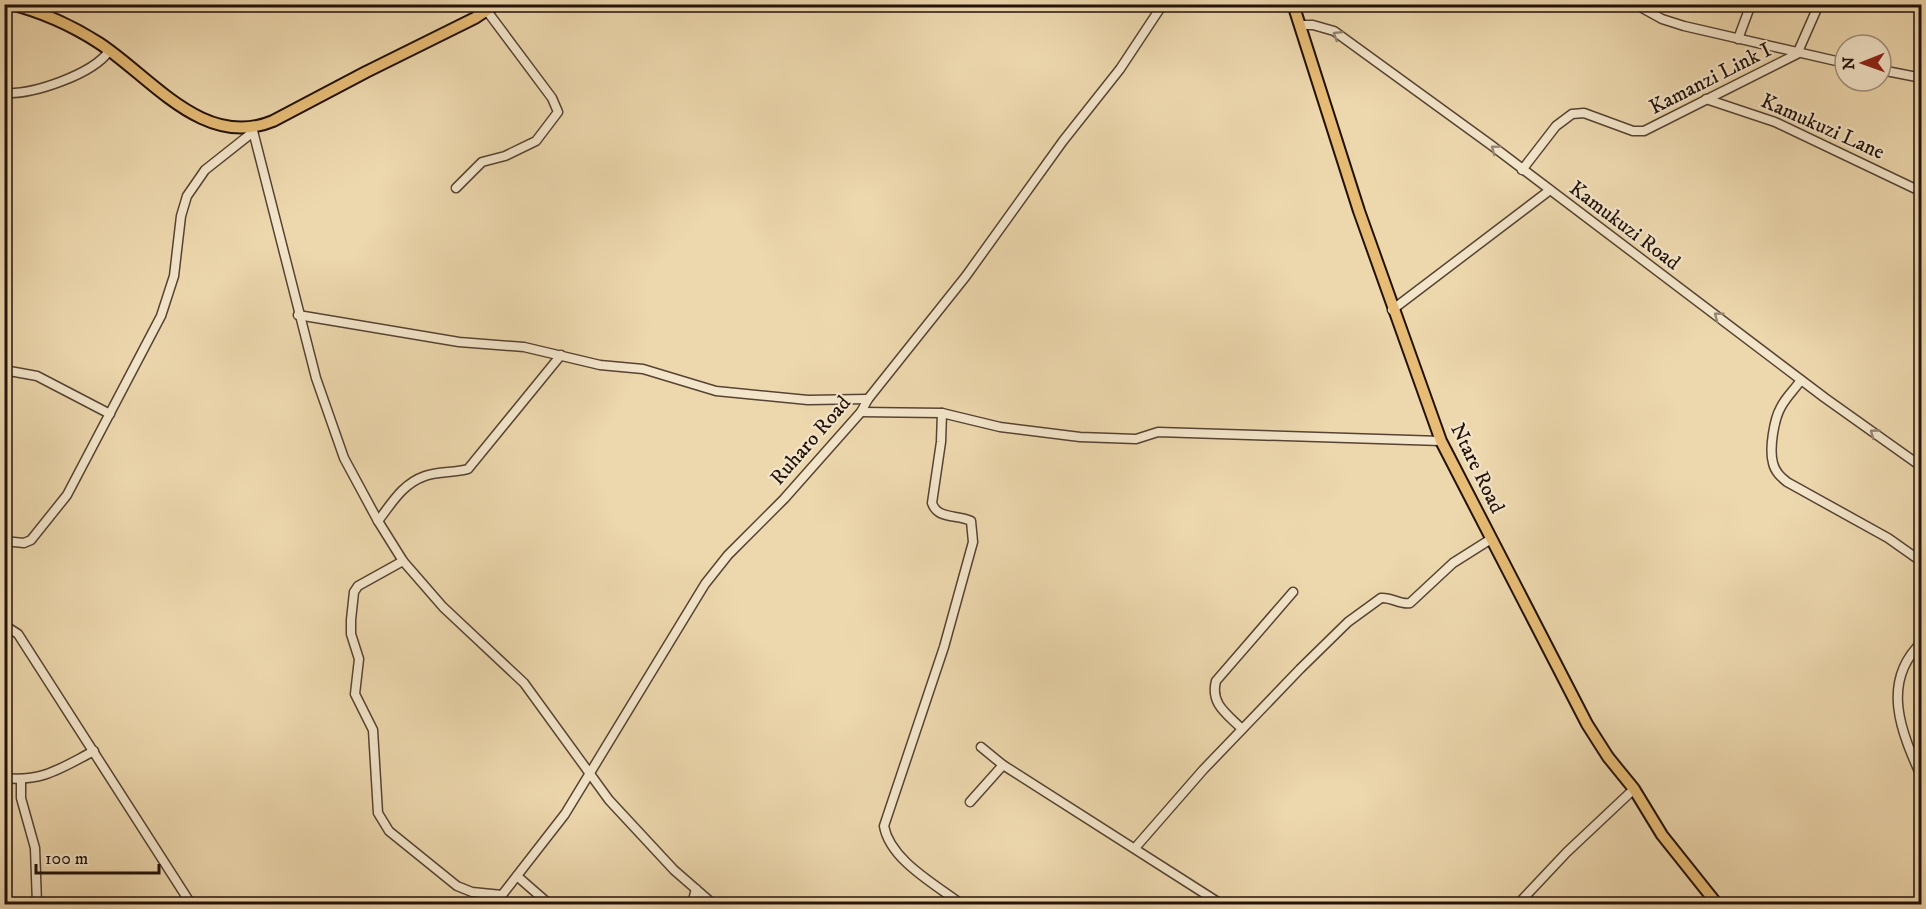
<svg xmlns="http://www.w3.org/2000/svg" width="1926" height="909" font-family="'IM FELL DW Pica',serif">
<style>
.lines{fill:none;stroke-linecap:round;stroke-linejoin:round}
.minor-casing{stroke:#564333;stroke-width:11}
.major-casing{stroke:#23120a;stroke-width:14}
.minor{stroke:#f3e5ca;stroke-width:8}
.major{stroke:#e6bc76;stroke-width:10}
.oneway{stroke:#958674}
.labels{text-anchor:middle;stroke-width:4.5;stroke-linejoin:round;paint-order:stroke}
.street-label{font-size:21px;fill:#23120a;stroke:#f3e5ca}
</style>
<rect width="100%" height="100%" fill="#edd7ad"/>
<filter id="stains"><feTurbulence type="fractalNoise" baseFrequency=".00333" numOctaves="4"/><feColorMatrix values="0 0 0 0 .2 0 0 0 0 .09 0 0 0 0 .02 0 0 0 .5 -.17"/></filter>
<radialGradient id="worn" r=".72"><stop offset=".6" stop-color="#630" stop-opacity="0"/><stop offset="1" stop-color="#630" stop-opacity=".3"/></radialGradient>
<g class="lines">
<!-- minor casing -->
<g class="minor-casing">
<g id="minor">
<path d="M1635 4 1662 19 1684 26 1845 63"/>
<path d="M1302 25H1313L1334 31 1491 145 1825 398 1922 467"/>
<path d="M1738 39 1751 4"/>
<path d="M1881 70 1922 78"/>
<path d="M4 93C33 95 93 74 109 51"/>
<path d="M1706 99 1775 122 1922 192"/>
<path d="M252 127 316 378 344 458 378 521 403 561 443 607 524 683 609 800 674 870 713 904"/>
<path d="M1522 170 1556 126 1572 114 1584 113 1633 131H1644L1797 54 1819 4"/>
<path d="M456 188 482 162 505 156 536 141 558 112 552 98 487 11"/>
<path d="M1392 310 1550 190"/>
<path d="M298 315 459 342 524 347 600 365 643 369 716 391 808 400 868 399"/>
<path d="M4 370 37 376 110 414"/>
<path d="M1801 380C1795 389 1786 397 1781 407 1774 419 1769 449 1773 463 1775 472 1781 477 1787 482L1888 538 1922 562"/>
<path d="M861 412 942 413 1000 427 1080 437 1136 439 1158 432 1441 441"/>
<path d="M942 413 941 442 932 503C938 520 957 514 971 521L973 542 944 647 884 826C890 860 935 884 961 904"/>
<path d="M378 521C392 503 402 484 425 476 439 471 454 473 468 469L561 355"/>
<path d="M4 541 24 543 31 540 67 495 161 316 174 276 181 216 187 196 205 170 253 132"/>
<path d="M403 561 358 586 354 592 351 620V634L359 659 355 694 373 730 378 813 389 831 457 886 472 892 502 895"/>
<path d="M4 625 18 634 191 904"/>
<path d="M1922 642C1880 682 1901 732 1922 778"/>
<path d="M1242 729C1227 714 1210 704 1216 681L1293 592"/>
<path d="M981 747 1003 765 1221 904"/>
<path d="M4 778C43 782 61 768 94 751"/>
<path d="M21 779V798L35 848 37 904"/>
<path d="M970 802 1003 765"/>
<path d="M1135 848 1203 770 1300 669 1348 622 1381 598C1392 597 1400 605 1410 603L1453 563 1491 539"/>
<path d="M517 876 549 904"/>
<path d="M495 904 565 814 705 584 728 555 784 499 861 412 868 399 966 276 1063 141 1120 69 1163 4"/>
<path d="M692 904 696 889"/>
<path d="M1518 904 1567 852 1634 789"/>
</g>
</g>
<!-- major casing -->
<g class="major-casing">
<g id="major">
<path d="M10 4C42 12 71 25 99 43 151 77 204 150 273 121L366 72 475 18 496 4"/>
<path d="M1293 4 1359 211 1441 441 1587 724 1608 757 1634 789 1662 835 1717 904"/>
</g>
</g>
<!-- minor -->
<use href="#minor" class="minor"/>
<!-- major -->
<use href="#major" class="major"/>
</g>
<!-- one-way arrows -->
<defs><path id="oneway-chevron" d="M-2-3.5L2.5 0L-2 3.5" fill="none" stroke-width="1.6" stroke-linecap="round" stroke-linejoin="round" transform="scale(1.5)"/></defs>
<g class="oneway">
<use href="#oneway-chevron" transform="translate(1337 35) rotate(-148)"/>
<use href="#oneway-chevron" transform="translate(1495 149) rotate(-143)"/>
<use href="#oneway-chevron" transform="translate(1718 316) rotate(-143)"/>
<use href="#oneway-chevron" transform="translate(1874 433) rotate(-144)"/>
</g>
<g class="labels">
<!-- street labels -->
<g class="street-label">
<text transform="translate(1710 78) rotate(-27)" y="7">Kamanzi Link I</text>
<text transform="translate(1823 126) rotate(24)" y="7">Kamukuzi Lane</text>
<text transform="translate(1625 225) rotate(37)" y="7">Kamukuzi Road</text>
<text transform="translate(810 440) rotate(-49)" y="7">Ruharo Road</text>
<text transform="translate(1478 468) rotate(64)" y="7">Ntare Road</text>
</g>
</g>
<!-- margin -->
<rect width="1926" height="909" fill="none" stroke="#edd7ad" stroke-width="24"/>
<rect x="6" y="6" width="1914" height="897" fill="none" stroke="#23120a" stroke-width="3"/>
<rect x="12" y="12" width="1902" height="885" fill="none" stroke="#23120a" stroke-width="1.5"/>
<!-- north arrow -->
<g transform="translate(1863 63) rotate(269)"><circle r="28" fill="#f3e5ca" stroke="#a0917d" stroke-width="1.5"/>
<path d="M0-4.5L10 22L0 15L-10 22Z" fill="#8f2418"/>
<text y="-9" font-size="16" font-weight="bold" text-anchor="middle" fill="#23120a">N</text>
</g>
<!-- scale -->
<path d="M36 864v9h123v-9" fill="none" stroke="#23120a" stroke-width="3"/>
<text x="45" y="864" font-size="18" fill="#23120a" stroke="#f3e5ca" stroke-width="4.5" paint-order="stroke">100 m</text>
<rect width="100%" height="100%" filter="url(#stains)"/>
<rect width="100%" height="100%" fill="url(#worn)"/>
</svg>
